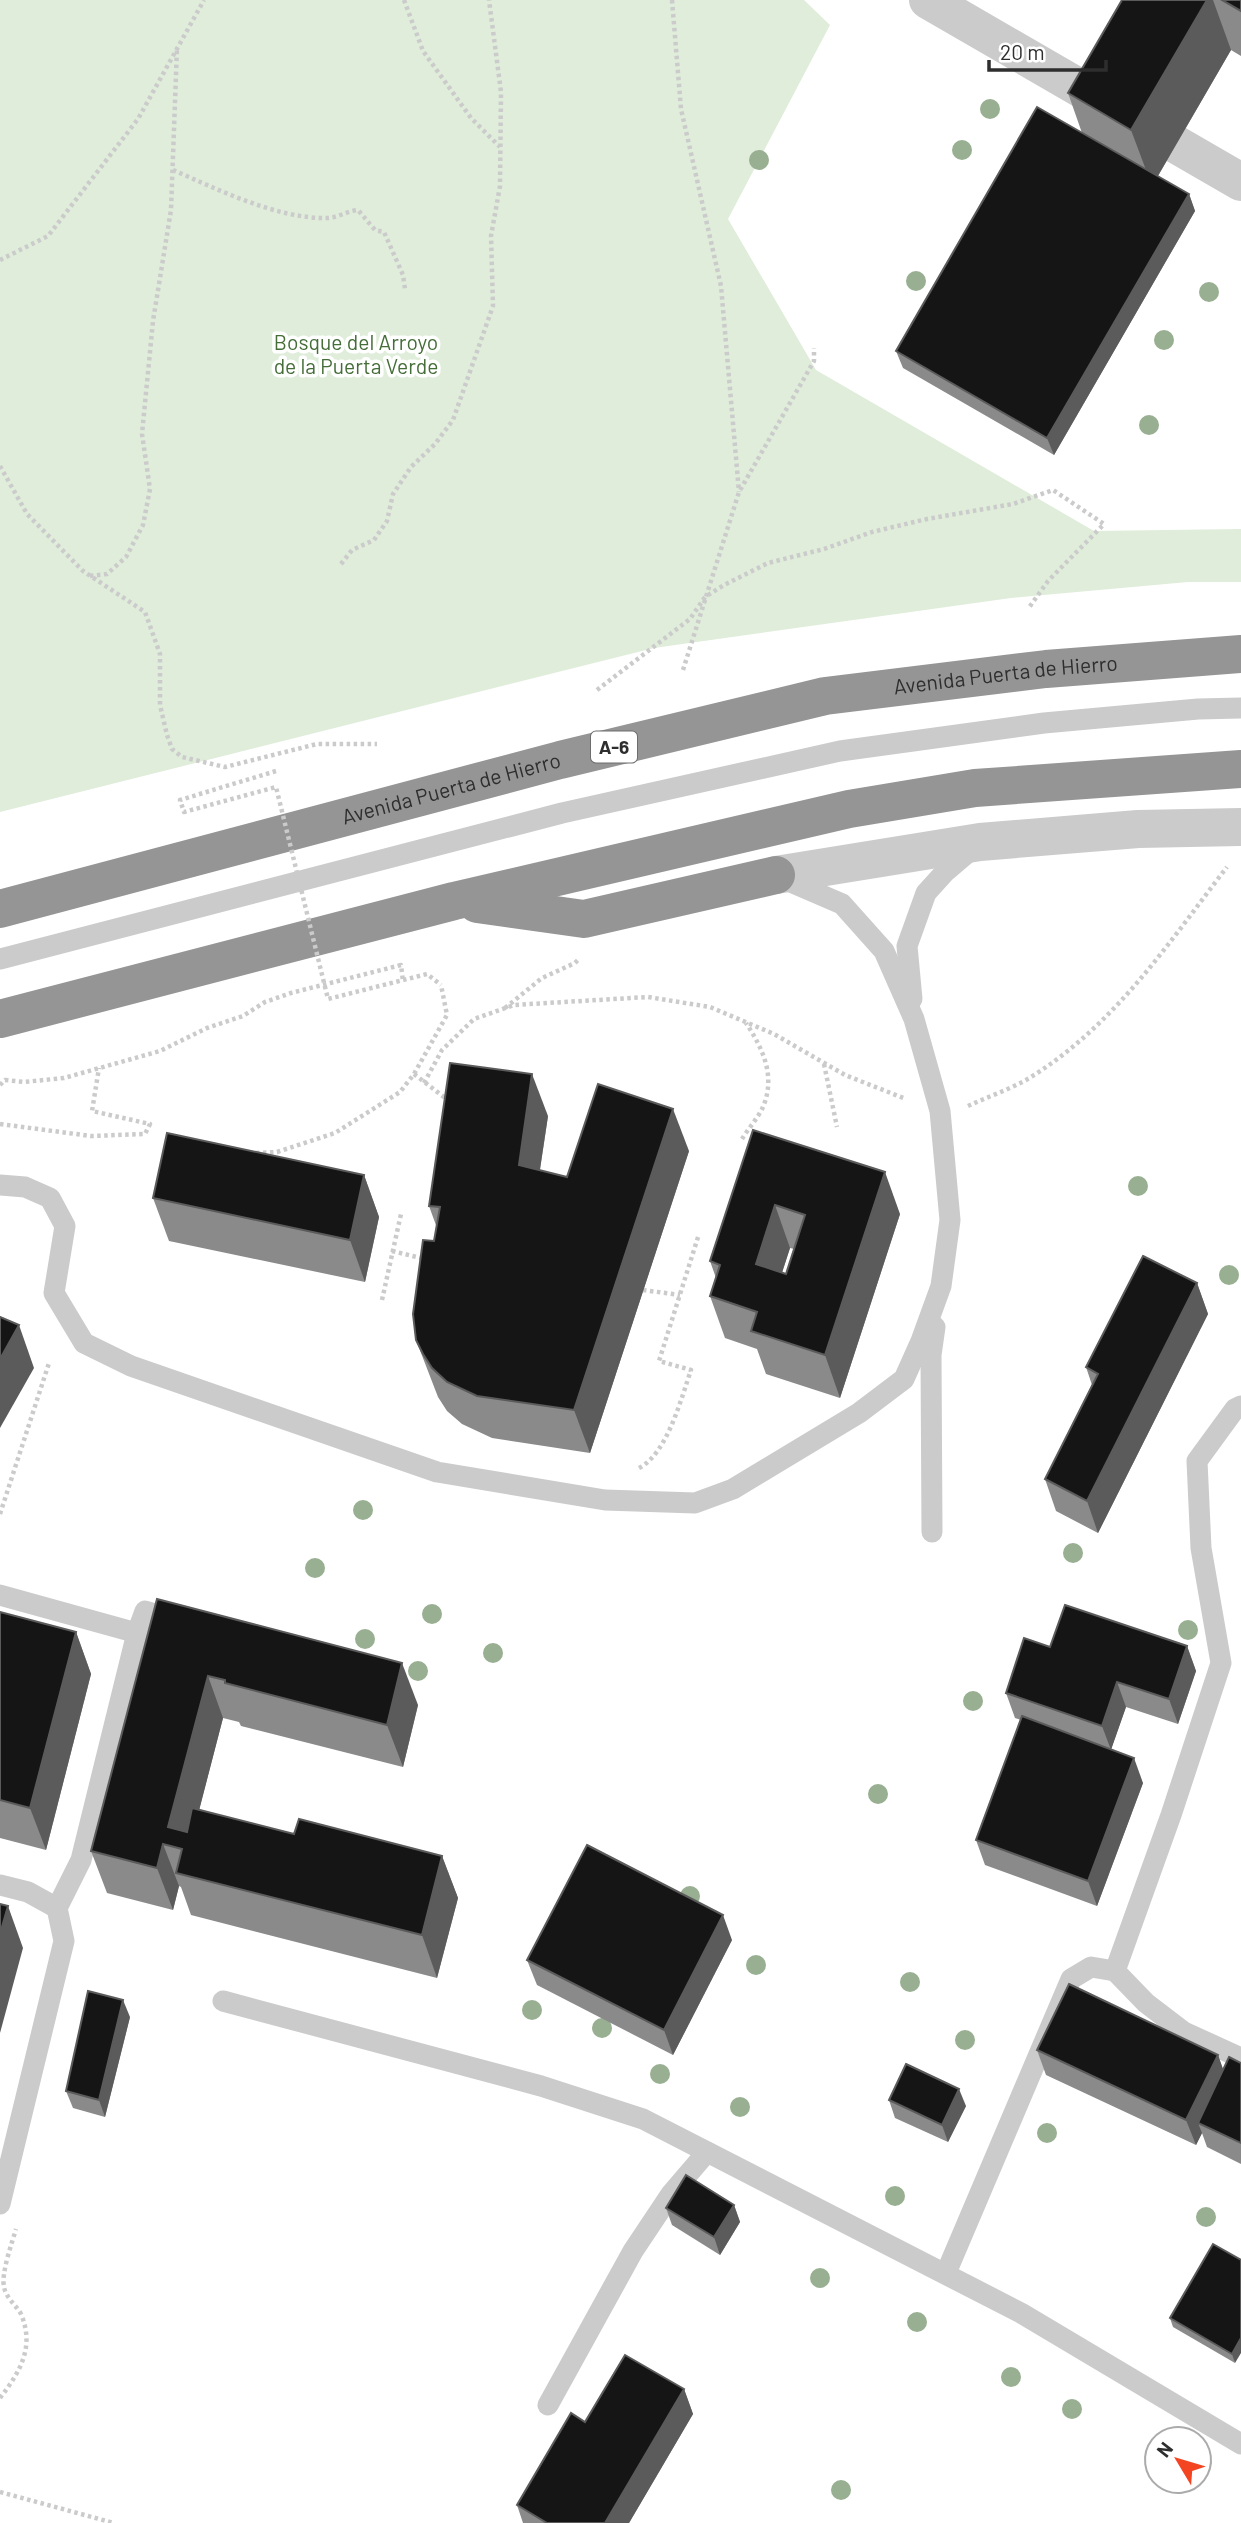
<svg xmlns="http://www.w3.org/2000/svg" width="1241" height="2523" font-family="Barlow,sans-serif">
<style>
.green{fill:#dfedda}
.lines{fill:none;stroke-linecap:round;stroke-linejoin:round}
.path{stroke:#cbcbcb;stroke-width:4.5;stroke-dasharray:3.5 3.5;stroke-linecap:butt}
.lane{stroke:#cbcbcb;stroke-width:21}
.street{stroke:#cbcbcb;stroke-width:38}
.highway{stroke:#959595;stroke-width:38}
.path-bridge{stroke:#cbcbcb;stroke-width:4.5;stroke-dasharray:3.5 3.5;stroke-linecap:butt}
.tree{fill:#98af92}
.wall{fill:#8a8a8a;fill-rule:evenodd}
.shaded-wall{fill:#5b5b5b}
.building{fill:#151515;stroke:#5b5b5b;stroke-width:2;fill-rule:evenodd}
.labels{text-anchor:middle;stroke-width:7;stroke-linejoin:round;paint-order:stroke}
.shield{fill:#fff;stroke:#6d6d6d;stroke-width:2}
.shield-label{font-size:19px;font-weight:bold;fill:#2e2e2e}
.park-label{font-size:21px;fill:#446d38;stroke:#fff}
.street-label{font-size:21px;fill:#2e2e2e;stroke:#fff}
</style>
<rect width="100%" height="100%" fill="#fff"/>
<!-- green -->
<path class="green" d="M0 0H804L830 25 728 219 816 370 1094 531 1241 529V582H1188L1011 598 654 648 0 812Z"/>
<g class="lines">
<!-- path -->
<g class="path">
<path d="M404 0 423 51 471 118 500 147"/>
<path d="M672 0 681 109 721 286 739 492"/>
<path d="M173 170C217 189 277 219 327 218 337 218 347 211 358 210L375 230 384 232 403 275 405 289"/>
<path d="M0 260 48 236 138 119 204 0"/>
<path d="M0 466 27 514 83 571 145 612 160 654V705L167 735 172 749 182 757 225 767 317 744H377"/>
<path d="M341 564 352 550 374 540 387 521 393 494 411 467 435 444 453 420 493 306 491 236 500 186 501 92 489 0"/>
<path d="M90 576 107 574 126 557 143 525 150 489 142 434 153 321 171 210 177 48"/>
<path d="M683 670 739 492 814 361V348"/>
<path d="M597 690 690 619 705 597 724 585 768 563 824 549 872 532 927 519 1013 504 1053 490 1104 524 1048 581 1028 609"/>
<path d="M505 1008 542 978 575 963 579 959"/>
<path d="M824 1064 837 1127"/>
<path d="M414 1074 449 1101"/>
<path d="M424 1083 442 1050 474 1019 514 1005 648 997 710 1007 774 1034 845 1075 906 1099"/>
<path d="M0 1085 5 1080 24 1082 64 1078 160 1051 207 1028 243 1016 265 1002 291 993 401 965 403 981"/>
<path d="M968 1106C987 1097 1008 1090 1026 1080 1113 1028 1167 945 1227 867"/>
<path d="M0 1124 91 1136 145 1134 150 1124 92 1111 99 1068"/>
<path d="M742 1139C748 1129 758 1118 763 1107 776 1076 763 1049 746 1023"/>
<path d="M256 1153 277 1152 335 1133 400 1092 414 1074 447 1015 441 985"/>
<path d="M392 1251 425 1259"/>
<path d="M643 1290 680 1295"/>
<path d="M382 1300 401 1214"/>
<path d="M639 1468C667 1454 681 1399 691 1370L659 1361 699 1234"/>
<path d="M0 1514 49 1363"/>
<path d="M0 2398C20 2372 35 2347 21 2314 16 2305 6 2298 4 2287 1 2273 12 2243 16 2229"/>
<path d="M0 2492 114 2523"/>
</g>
<!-- lane -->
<g class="lane">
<path d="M0 959 562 813 840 751 1044 723 1198 709 1241 708"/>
<path d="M912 999 907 946 926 893 945 872 972 849"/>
<path d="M0 1185 25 1187 50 1198 65 1226 54 1293 84 1343 131 1366 437 1472 605 1500 695 1503 733 1489 859 1413 904 1379 921 1341 941 1286 950 1220 940 1111 914 1019 884 951 842 904 784 879"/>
<path d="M932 1532 931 1355 935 1327"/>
<path d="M0 1595 137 1633"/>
<path d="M0 1885 28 1892 57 1908 64 1941 0 2204"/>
<path d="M57 1908 81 1860 137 1633 145 1611 181 1621"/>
<path d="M1115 1971 1146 2003 1184 2032 1241 2058"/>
<path d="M223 2001 541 2086 643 2119 1021 2313 1241 2444"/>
<path d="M946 2273 1071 1979 1091 1967 1115 1971 1171 1815 1221 1663 1201 1548 1197 1461 1235 1409 1241 1406"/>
<path d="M548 2405 633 2251 671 2194 707 2152"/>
</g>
<!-- street -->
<g class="street">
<path d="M928 0 1111 106"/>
<path d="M1177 145 1241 182"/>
<path d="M776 875 980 842 1138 829 1241 827"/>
</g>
<!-- highway -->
<g class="highway">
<path d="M477 904 584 919 776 875"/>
<path id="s1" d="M0 909 560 760 825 696 1046 669 1241 654"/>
<path d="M0 1019 454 901 849 809 975 788 1241 769"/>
</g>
<!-- path-bridge -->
<path class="path-bridge" d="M276 771 180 800 184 812 276 787 328 999 427 974 441 985"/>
</g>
<!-- trees -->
<g class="tree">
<circle cx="990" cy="109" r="10"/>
<circle cx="962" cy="150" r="10"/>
<circle cx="759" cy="160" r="10"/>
<circle cx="916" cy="281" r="10"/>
<circle cx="1209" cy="292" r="10"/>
<circle cx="1164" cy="340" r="10"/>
<circle cx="1149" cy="425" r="10"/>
<circle cx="1138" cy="1186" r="10"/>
<circle cx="1229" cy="1275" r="10"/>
<circle cx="363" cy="1510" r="10"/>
<circle cx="1073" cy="1553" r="10"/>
<circle cx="315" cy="1568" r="10"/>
<circle cx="432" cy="1614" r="10"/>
<circle cx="1188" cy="1630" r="10"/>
<circle cx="365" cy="1639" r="10"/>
<circle cx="493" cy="1653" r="10"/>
<circle cx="418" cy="1671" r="10"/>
<circle cx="973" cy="1701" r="10"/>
<circle cx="878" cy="1794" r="10"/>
<circle cx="690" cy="1896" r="10"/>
<circle cx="756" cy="1965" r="10"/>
<circle cx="910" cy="1982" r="10"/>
<circle cx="532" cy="2010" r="10"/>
<circle cx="602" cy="2028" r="10"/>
<circle cx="965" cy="2040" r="10"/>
<circle cx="660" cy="2074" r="10"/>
<circle cx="740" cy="2107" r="10"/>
<circle cx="1047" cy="2133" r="10"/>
<circle cx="895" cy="2196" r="10"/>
<circle cx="1206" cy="2217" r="10"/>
<circle cx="820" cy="2278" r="10"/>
<circle cx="917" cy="2322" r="10"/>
<circle cx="1011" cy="2377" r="10"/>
<circle cx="1072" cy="2409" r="10"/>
<circle cx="841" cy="2490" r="10"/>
</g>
<!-- wall -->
<g class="wall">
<path d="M1122 0H1241V56L1231 50 1158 176 1189 194 1195 211 1054 455 903 368 896 351 1082 133 1068 93Z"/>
<path d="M548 1116 540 1170 567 1177 689 1151 590 1453 492 1438 462 1424 447 1411 438 1397 416 1340 437 1228 429 1206Z"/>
<path d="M753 1130 900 1214 840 1398 766 1374 757 1349 725 1338 710 1296 716 1278 710 1261ZM790 1248 794 1249 786 1274 782 1273Z"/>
<path d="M364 1175 379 1217 365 1282 169 1241 153 1198Z"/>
<path d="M1197 1283 1208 1314 1098 1533 1056 1511 1045 1479 1092 1385 1086 1367Z"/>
<path d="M157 1599 418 1705 403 1767 241 1726 239 1722 223 1718 199 1810 294 1834 442 1856 458 1898 437 1978 191 1915 181 1887 179 1886 173 1910 107 1893 91 1851Z"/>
<path d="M0 1612 76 1632 91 1674 46 1850 0 1838Z"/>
<path d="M1187 1646 1196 1671 1178 1724 1126 1707 1111 1749 1143 1783 1097 1906 985 1865 976 1840 1021 1720 1015 1718 1006 1693 1050 1647Z"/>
<path d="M732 1940 673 2055 537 1985 527 1960Z"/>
<path d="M130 2017 105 2117 73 2108 66 2091Z"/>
<path d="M1037 2050 1218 2055 1223 2070 1241 2063V2164L1207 2147 1202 2133 1196 2145 1046 2075Z"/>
<path d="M889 2100 966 2106 948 2142 895 2118Z"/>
<path d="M734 2205 740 2222 720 2255 672 2225 666 2208Z"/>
<path d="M1213 2244 1235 2363 1173 2327 1170 2318Z"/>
<path d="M684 2389 693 2414 629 2523H523L517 2505 585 2422Z"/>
</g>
<!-- shaded-wall -->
<g class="shaded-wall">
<path d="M1207 0H1213L1231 50 1152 186 1131 130Z"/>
<path d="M1189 194 1195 211 1054 455 1047 438Z"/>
<path d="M532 1074 548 1116 534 1208 519 1165Z"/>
<path d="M673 1109 689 1151 590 1453 574 1410Z"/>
<path d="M885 1172 900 1214 840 1398 825 1355Z"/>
<path d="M364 1175 379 1217 365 1282 350 1240Z"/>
<path d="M775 1205 790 1248 771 1306 756 1264Z"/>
<path d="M1197 1283 1208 1314 1098 1533 1087 1501Z"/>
<path d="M19 1325 34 1368 0 1428V1359Z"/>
<path d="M76 1632 91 1674 46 1850 30 1808Z"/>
<path d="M1187 1646 1196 1671 1178 1724 1169 1699Z"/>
<path d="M402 1663 418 1705 403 1767 387 1725Z"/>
<path d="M208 1676 223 1718 186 1861 182 1849 168 1827Z"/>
<path d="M1117 1682 1126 1707 1111 1750 1102 1726Z"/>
<path d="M1134 1758 1143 1783 1097 1906 1088 1881Z"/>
<path d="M163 1844 179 1886 173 1910 157 1868Z"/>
<path d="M442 1856 458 1898 437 1978 422 1935Z"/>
<path d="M8 1906 23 1948 0 2033V1934Z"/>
<path d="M723 1915 732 1940 673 2055 664 2030Z"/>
<path d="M123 2000 130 2017 105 2117 99 2100Z"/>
<path d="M1218 2055 1227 2080 1198 2123 1202 2133 1196 2145 1186 2120Z"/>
<path d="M959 2089 966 2106 948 2142 942 2125Z"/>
<path d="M734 2205 740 2222 720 2255 714 2237Z"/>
<path d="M1241 2338V2353L1235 2363 1232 2354Z"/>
<path d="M684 2389 693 2414 629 2523H605Z"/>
</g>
<!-- building -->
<g class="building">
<path d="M1122 0H1207L1131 130 1068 93Z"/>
<path d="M1222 0H1241V11Z"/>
<path d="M1037 107 1189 194 1047 438 896 351Z"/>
<path d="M450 1063 532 1074 519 1165 567 1177 598 1084 673 1109 574 1410 477 1396 447 1382 432 1368 423 1354 416 1340 413 1314 423 1240 434 1241 440 1207 429 1206Z"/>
<path d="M753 1130 885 1172 825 1355 751 1331 757 1312 710 1296 720 1265 710 1261ZM775 1205 805 1215 786 1274 756 1264Z"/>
<path d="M167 1133 364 1175 350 1240 153 1198Z"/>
<path d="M1143 1256 1197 1283 1087 1501 1045 1479 1098 1374 1086 1367Z"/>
<path d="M0 1317 19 1325 0 1359Z"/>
<path d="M157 1599 402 1663 387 1725 225 1683V1680L208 1676 168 1827 187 1832 192 1808 294 1834 299 1819 442 1856 422 1935 176 1873 182 1849 163 1844 157 1868 91 1851Z"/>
<path d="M1065 1605 1187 1646 1169 1699 1117 1682 1102 1726 1006 1693 1024 1638 1050 1647Z"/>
<path d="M0 1612 76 1632 30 1808 0 1800Z"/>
<path d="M1022 1716 1134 1758 1088 1881 976 1840Z"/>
<path d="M587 1845 723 1915 664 2030 527 1960Z"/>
<path d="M0 1904 8 1906 0 1934Z"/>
<path d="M1069 1984 1218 2055 1186 2120 1037 2050Z"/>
<path d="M88 1991 123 2000 99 2100 66 2091Z"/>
<path d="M1229 2057 1241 2063V2143L1198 2123Z"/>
<path d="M906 2064 959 2089 942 2125 889 2100Z"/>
<path d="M686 2175 734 2205 714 2237 666 2208Z"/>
<path d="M1213 2244 1241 2260V2338L1232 2354 1170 2318Z"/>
<path d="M625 2355 684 2389 605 2523H547L517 2505 571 2413 585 2422Z"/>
</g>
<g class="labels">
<!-- shield labels -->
<rect class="shield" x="591" y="731.5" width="46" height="31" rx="5"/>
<g class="shield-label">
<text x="614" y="754">A-6</text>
</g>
<!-- park labels -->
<g class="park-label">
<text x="356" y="350">Bosque del Arroyo<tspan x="356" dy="24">de la Puerta Verde</tspan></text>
</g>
<!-- street labels -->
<g class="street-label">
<text dy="7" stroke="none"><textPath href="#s1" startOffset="1034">Avenida Puerta de Hierro</textPath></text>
<text dy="7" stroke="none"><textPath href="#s1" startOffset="467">Avenida Puerta de Hierro</textPath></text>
</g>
</g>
<!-- north arrow -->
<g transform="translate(1178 2460) rotate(308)"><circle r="33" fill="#ffffff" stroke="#ababab" stroke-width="2"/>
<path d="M0-5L12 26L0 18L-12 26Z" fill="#f34522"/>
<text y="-10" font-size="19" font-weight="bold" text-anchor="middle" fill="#2e2e2e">N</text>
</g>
<!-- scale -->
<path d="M989 60v10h117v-10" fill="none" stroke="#2e2e2e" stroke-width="3.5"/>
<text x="1000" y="60" font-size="21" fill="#2e2e2e" stroke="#ffffff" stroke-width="5" paint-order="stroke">20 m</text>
</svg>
